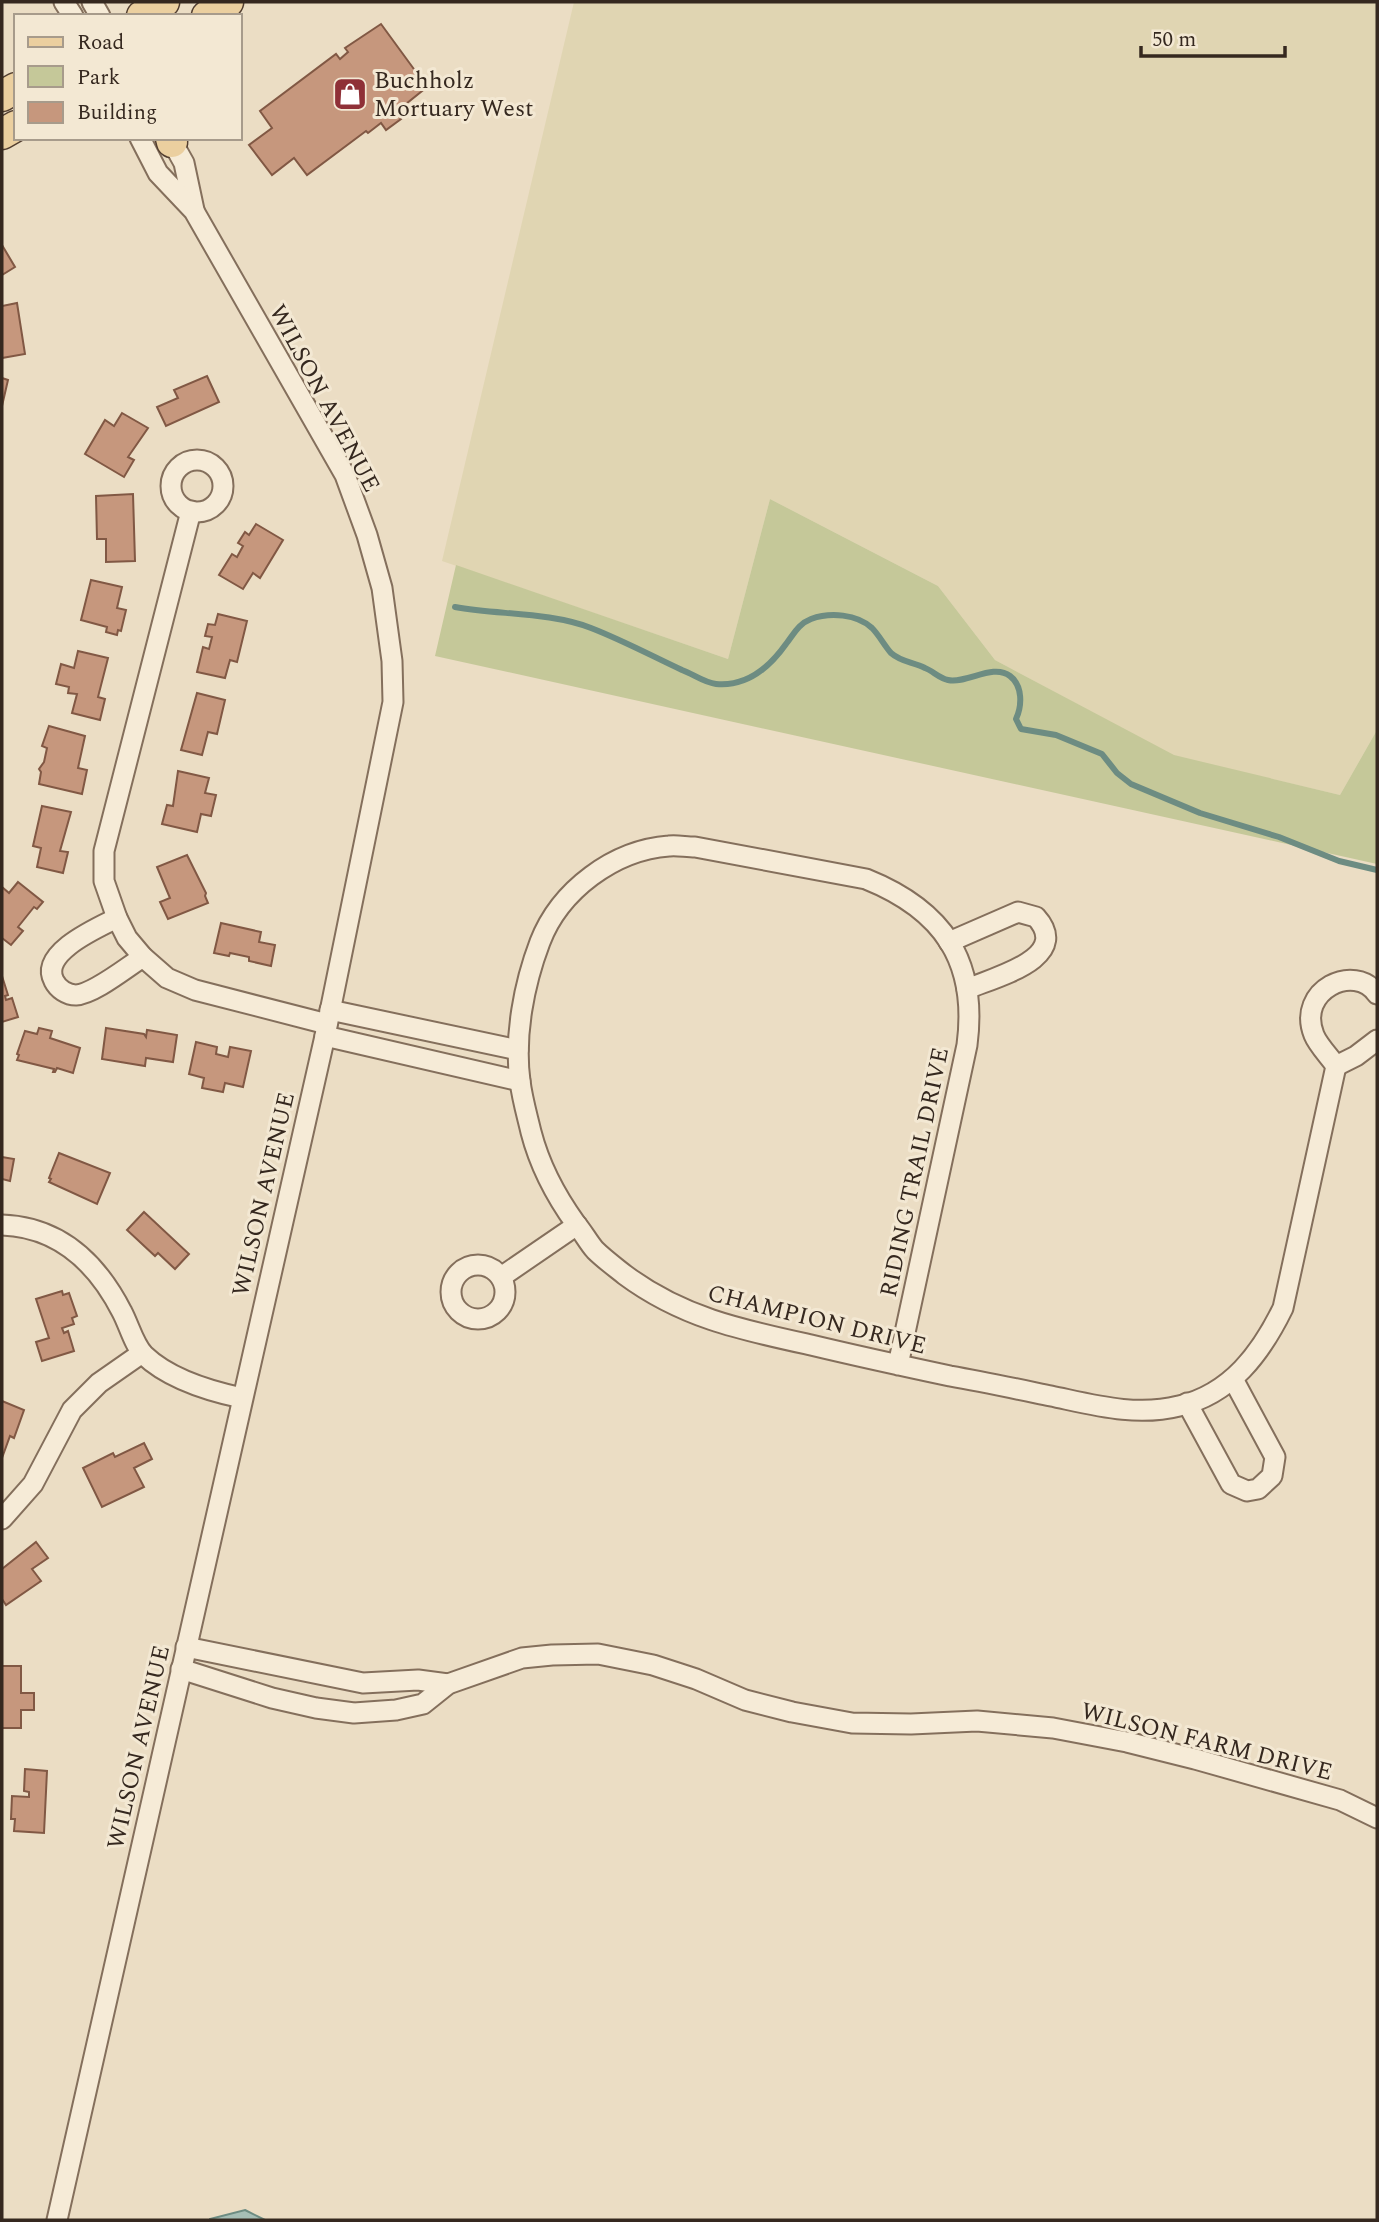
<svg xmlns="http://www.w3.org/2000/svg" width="1379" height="2222" font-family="Spectral,serif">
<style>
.farmland{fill:#e0d5b2}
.green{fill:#c5c899}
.water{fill:#a6beb5;stroke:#6d8c82;stroke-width:2}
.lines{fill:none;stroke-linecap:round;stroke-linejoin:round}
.stream{stroke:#6d8c82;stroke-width:6}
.building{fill:#c6977d;stroke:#815844;stroke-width:2}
.street-casing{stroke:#846f5c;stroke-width:23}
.primary-casing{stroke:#523e30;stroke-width:33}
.street{stroke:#f6ebd7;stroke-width:19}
.primary{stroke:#ebcf9f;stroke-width:30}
.labels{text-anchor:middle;stroke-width:6;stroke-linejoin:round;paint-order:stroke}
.poi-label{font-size:24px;fill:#35281f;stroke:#f3e8d3;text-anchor:start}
.street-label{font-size:24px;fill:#35281f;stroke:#f3e8d3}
</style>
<rect width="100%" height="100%" fill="#ebddc4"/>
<!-- farmland -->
<path class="farmland" d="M574 2H1377V730L1340 795 1174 756 995 660 938 586 770 499 728 659 442 561Z"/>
<!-- green -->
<path class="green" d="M770 499 938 586 995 660 1174 755 1340 795 1377 730V864L435 656 456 565 728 659Z"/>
<!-- water -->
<path class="water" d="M245 2210 265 2220H210V2219Z"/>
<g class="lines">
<!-- stream -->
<path class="stream" d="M455 607C499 615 549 612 591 628 622 640 652 656 682 670 693 674 705 683 716 684 747 687 769 668 786 644 794 634 798 624 811 619 830 612 857 614 872 628 879 635 884 645 891 653 901 662 913 662 925 668 933 671 939 678 948 680 967 684 993 663 1010 676 1023 686 1022 706 1016 719L1021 729 1056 735 1102 754 1117 773 1131 784 1200 813 1279 837 1339 861 1377 870"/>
</g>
<!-- building -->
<g class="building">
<path d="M381 24 427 87 396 112 401 119 386 130 381 123 368 133 366 131 307 175 294 158 272 175 249 145 272 128 260 111 336 54 340 59 348 52 345 48Z"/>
<path d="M2 245 15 267 2 275Z"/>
<path d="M17 303 25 354 2 358V306Z"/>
<path d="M207 376 219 402 166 426 157 407 178 398 174 390Z"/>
<path d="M2 378 8 380 2 406Z"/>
<path d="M122 413 148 428 128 457 134 460 124 477 85 454 105 420 114 426Z"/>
<path d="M133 494 135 561 106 562V539H97L96 496Z"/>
<path d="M256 524 283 540 260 578 253 573 243 589 219 575 232 554 237 557 243 546 238 543 245 532 249 535Z"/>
<path d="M91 580 122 587 117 608 126 610 121 631 118 630 117 635 106 632 107 627 81 620Z"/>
<path d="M218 614 247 621 237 662 230 660 225 678 197 672 203 647 209 649 212 637 205 636 208 624 215 625Z"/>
<path d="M78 651 108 658 98 697 105 699 100 720 72 713 77 694 68 693 69 687 56 684 61 664 74 668Z"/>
<path d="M197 693 225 700 217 734 208 732 202 755 181 750Z"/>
<path d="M49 726 85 736 78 768 87 770 82 794 39 784 41 772 39 769 44 762 47 748 42 746Z"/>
<path d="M178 771 209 778 205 793 216 795 211 816 201 814 197 832 162 824 167 805 173 806Z"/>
<path d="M42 806 71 812 60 851 68 852 63 873 37 867 41 848 33 846Z"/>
<path d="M187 855 206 893 205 896 208 903 168 919 160 902 170 898 157 867Z"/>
<path d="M18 882 43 902 37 909 34 907 18 927 23 931 11 945 2 938V887L9 893Z"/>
<path d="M221 923 261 932 259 942 275 945 271 966 249 961V957L230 953 229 956 214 953Z"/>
<path d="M2 976 8 995 5 996 6 1000 12 998 18 1017 2 1022Z"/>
<path d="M39 1028 52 1031 50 1038 80 1048 73 1073 57 1068 55 1072H53L54 1069 17 1060 19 1055 17 1054 25 1031 37 1034Z"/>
<path d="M106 1028 144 1034 146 1037 147 1030 177 1035 173 1062 146 1058 145 1066 102 1059Z"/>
<path d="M196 1042 217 1047 216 1054 228 1057 230 1047 251 1051 243 1087 225 1083 223 1092 202 1088 204 1078 189 1074Z"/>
<path d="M59 1153 110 1173 97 1204 49 1182 51 1179 49 1178Z"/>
<path d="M2 1157 14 1159 10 1181 2 1179Z"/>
<path d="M144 1212 189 1254 175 1269 158 1253 155 1256 127 1230Z"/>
<path d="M62 1291 63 1295 69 1293 77 1316 72 1318 74 1324 62 1328 64 1333 68 1331 74 1351 42 1361 36 1342 49 1338 36 1299Z"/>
<path d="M2 1401 24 1410 14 1438 10 1436 2 1458Z"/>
<path d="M144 1443 152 1459 134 1468 144 1487 102 1507 83 1468 113 1453 115 1457Z"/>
<path d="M36 1542 48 1558 32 1569 41 1581 6 1605 2 1599V1569Z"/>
<path d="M2 1666H21V1693H34V1710H21V1728H2Z"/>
<path d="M25 1769 47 1771 44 1833 14 1831 15 1819H11L12 1796 29 1797V1792L24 1791Z"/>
</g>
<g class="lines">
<!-- street casing -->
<g class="street-casing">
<g id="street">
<path d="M64 2 73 16"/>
<path d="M92 2 100 16"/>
<path d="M170 138 184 163 194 210"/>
<circle cx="197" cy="486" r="26"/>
<path d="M191 511 104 851V881L117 918 127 938 143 957 167 978 195 990 327 1024"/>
<path d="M117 918C97 928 39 953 54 981 58 989 67 995 76 995 94 994 127 967 143 957"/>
<path d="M949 942 1018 912 1036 917C1073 958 995 977 967 989"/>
<path d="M330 1010 518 1050"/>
<path d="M325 1036 520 1081"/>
<path d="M1336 1066 1356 1056 1377 1040"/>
<path d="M2 1225C60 1227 97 1263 122 1312 129 1325 134 1345 144 1355 169 1379 209 1391 242 1398"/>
<circle cx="478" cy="1292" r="27"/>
<path d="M501 1277 577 1225"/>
<path d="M898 1365 967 1045C978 961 943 910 866 879L695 847C686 847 677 845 669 846 614 850 560 890 540 942 524 984 514 1036 520 1081 522 1098 527 1115 531 1132 540 1167 555 1195 576 1224 583 1232 588 1242 595 1250 604 1259 615 1267 625 1275 683 1318 742 1330 811 1345 857 1356 903 1366 950 1376 984 1382 1017 1389 1051 1396 1094 1405 1136 1417 1179 1406 1231 1394 1261 1353 1283 1308L1336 1066C1329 1056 1318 1045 1314 1035 1296 990 1355 962 1377 994"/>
<path d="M1187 1403 1231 1484 1247 1491 1258 1489 1272 1476 1275 1457 1233 1379"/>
<path d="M2 1519 33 1484 72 1410 99 1383 142 1353"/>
<path d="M186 1647 363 1683 418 1680 448 1684"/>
<path d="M181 1669 272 1698 316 1708 354 1713 396 1710 423 1704 448 1684 522 1658 552 1655 598 1654 653 1665 696 1679 745 1700 792 1712 852 1723 911 1724 977 1721 1053 1728 1127 1742 1195 1759 1340 1800 1377 1818"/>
<path d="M57 2220 325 1036 393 702 392 661 382 588 367 535 345 475 194 211 158 173 140 138"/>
</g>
</g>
<!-- primary casing -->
<g class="primary-casing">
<g id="primary">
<path d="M142 16 164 2"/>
<path d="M207 16 228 2"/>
<path d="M2 96 16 88"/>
<path d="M2 134 16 126"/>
<path d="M171 138 172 142"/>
</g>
</g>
<!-- street -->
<use href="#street" class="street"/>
<!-- primary -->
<use href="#primary" class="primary"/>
</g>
<!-- icons -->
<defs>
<g id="shop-square" transform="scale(1.75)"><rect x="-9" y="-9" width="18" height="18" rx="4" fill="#8f3037" stroke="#f3e8d3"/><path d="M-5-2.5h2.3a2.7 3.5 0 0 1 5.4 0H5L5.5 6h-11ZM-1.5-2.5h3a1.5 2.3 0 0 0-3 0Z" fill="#fff"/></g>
</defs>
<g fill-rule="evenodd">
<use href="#shop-square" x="350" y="94"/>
</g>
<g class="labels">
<!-- poi labels -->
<g class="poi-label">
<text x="374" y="88">Buchholz<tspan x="374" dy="28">Mortuary West</tspan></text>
</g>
<!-- street labels -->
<g class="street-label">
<text transform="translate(325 398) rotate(62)" y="8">WILSON AVENUE</text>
<text transform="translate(914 1172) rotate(-78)" y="8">RIDING TRAIL DRIVE</text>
<text transform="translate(263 1194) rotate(-77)" y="8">WILSON AVENUE</text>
<text transform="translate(817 1319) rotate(14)" y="8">CHAMPION DRIVE</text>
<text transform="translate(1207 1741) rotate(14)" y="8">WILSON FARM DRIVE</text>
<text transform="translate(138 1747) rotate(-77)" y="8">WILSON AVENUE</text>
</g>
</g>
<!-- border -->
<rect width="1379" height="2222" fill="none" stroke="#35281f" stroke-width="7"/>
<!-- legend -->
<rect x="14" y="14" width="228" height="126" fill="#f3e8d3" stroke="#a79b8b" stroke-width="2"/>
<rect x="28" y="37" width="35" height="10" fill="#ebcf9f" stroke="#a79b8b" stroke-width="2"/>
<text x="77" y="49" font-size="21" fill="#35281f">Road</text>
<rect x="28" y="66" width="35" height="21" fill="#c5c899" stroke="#a79b8b" stroke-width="2"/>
<text x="77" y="84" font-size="21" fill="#35281f">Park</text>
<rect x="28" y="102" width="35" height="21" fill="#c6977d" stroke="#a79b8b" stroke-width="2"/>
<text x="77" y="119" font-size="21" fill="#35281f">Building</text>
<!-- scale -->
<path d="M1141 46v10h144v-10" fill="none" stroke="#35281f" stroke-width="3.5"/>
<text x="1152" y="46" font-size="21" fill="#35281f" stroke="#f3e8d3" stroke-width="5" paint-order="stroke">50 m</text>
</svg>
